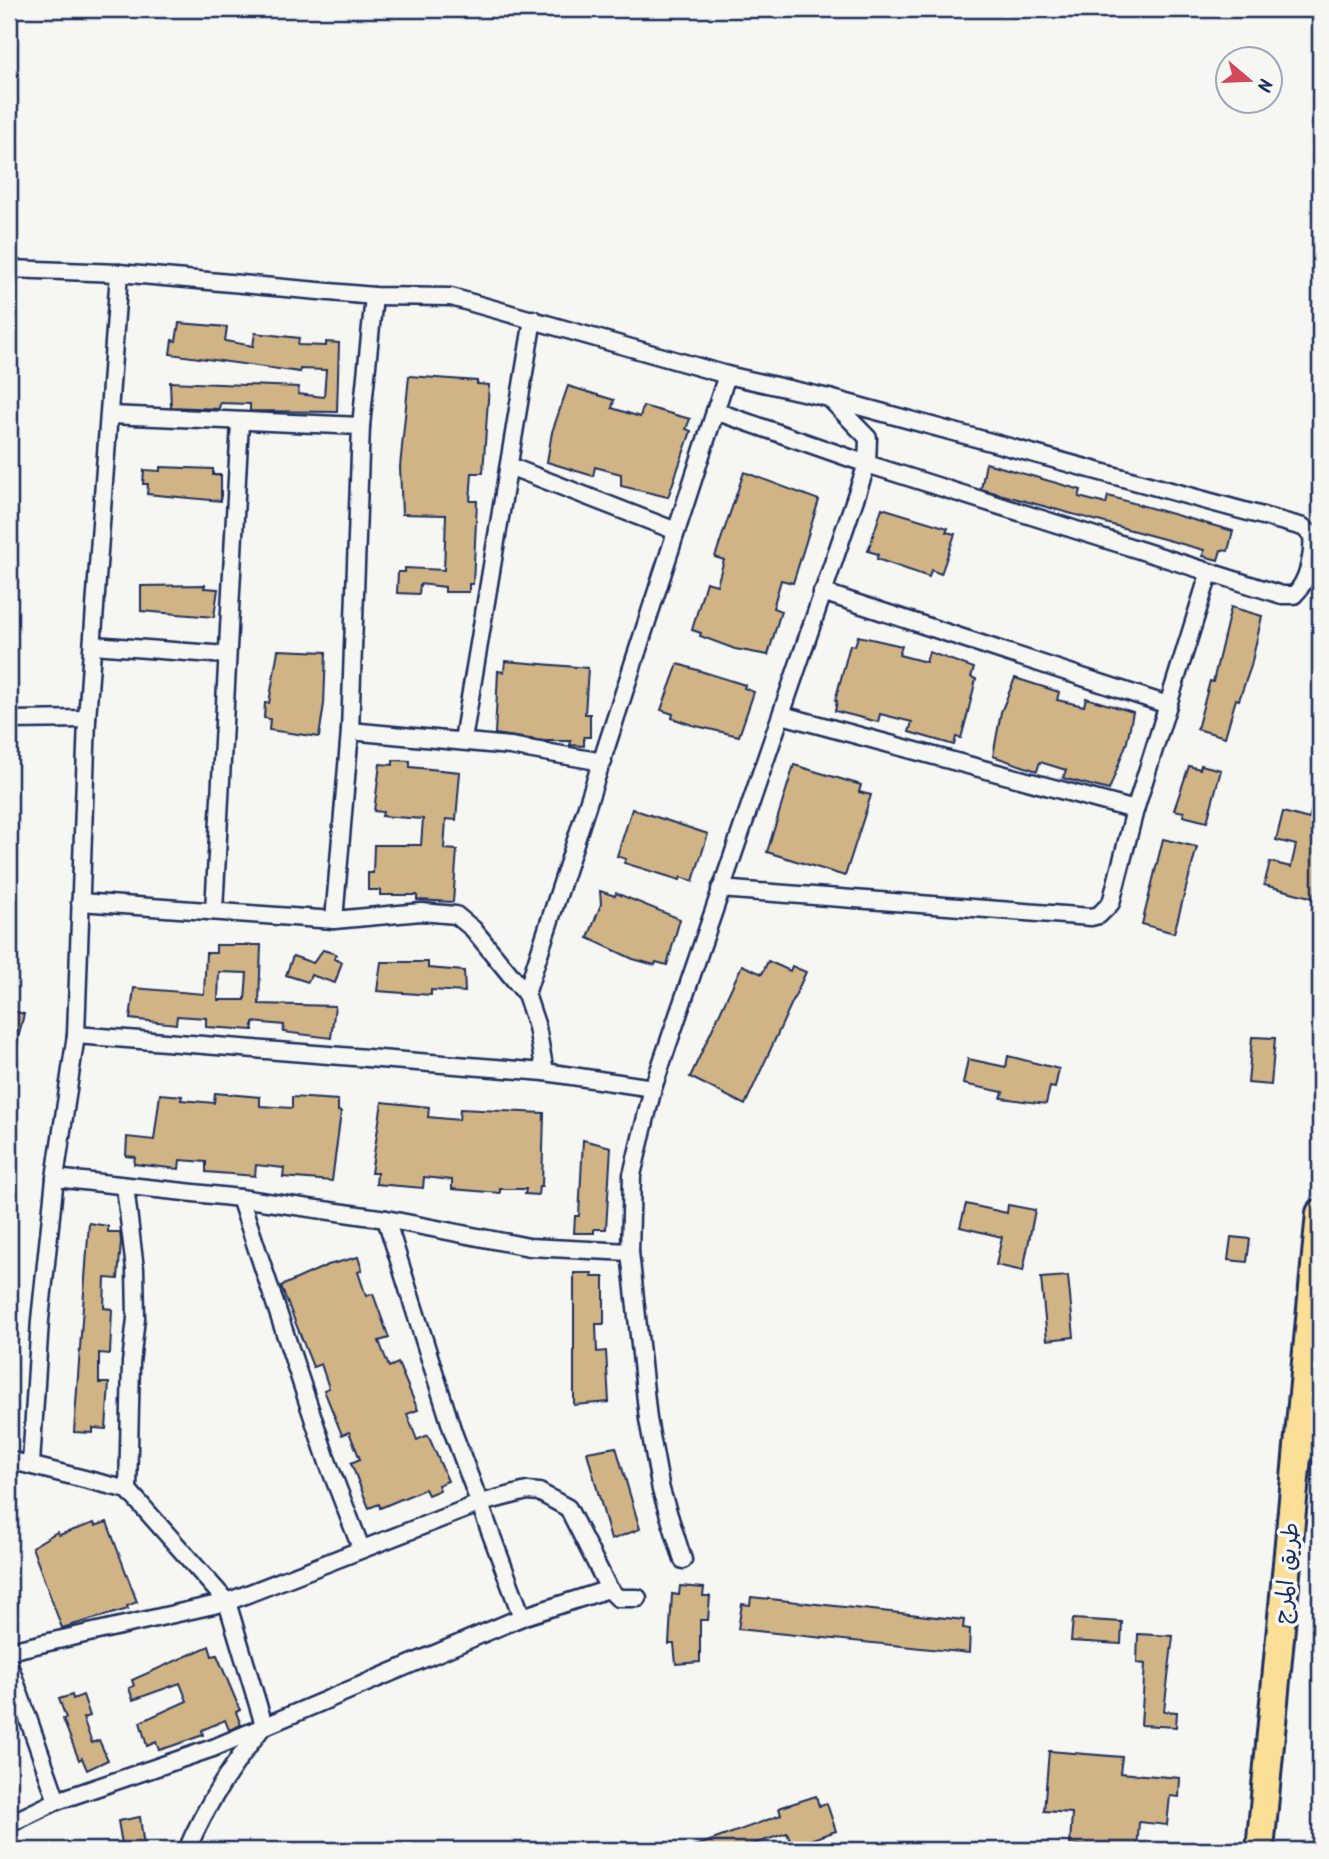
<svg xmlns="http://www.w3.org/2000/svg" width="1329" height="1859" font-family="Kalam,'Playpen Sans Arabic',sans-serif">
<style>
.building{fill:#d1b485;stroke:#1b2f5e;stroke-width:2;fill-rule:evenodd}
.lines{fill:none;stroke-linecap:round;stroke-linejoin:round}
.minor-casing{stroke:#1b2f5e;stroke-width:21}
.trunk-casing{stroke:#1b2f5e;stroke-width:32}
.minor{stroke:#f6f6f2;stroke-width:16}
.trunk{stroke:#fbdf96;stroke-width:26}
.labels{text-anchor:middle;stroke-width:7;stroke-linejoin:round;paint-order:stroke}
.street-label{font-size:23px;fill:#1b2f5e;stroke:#f6f6f2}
</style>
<rect width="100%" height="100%" fill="#f6f6f2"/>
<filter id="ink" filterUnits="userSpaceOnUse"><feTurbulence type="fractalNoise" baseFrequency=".0143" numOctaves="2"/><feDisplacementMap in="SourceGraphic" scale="14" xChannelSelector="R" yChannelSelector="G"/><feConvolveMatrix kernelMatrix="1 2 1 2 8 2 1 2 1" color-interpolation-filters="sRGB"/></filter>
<g filter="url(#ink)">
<!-- building -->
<g class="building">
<path d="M179 323 227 327 225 341 253 346 255 333 299 338 298 345 326 346V342L339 343 337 412 250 411V404L220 403 219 409 171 407 170 382 299 387 298 394 324 397 326 370 300 369V372L170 354 172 340 176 341Z"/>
<path d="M409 376 477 381V384L489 385 483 473H472L470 501H477L473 584H469V592H445V587L420 584 419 594 397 593 398 572H405V568L444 570 446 515 402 514 400 467Z"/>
<path d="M568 386 614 400 612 408 640 417 643 406 690 419 686 429 691 431 668 497 621 486V474L595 467 593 476 547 462 552 432Z"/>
<path d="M986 463 1081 490 1079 497 1106 504 1108 496 1233 531 1228 551 1221 550 1218 560 1203 556 1204 550 981 489Z"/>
<path d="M160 467 213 469V475H221V501L147 494 148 484H143L144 470 160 471Z"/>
<path d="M744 472 819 500 793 583 781 580 773 608 781 611 768 655 735 649 700 636 701 633 692 630 706 582 717 585 724 560 715 557Z"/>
<path d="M882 508 948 528 946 532 955 534 941 574 931 570 929 577 877 559 878 554 868 551Z"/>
<path d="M205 585 204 588 218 589 214 617 141 611V586Z"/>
<path d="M1231 607 1262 616 1251 666 1239 700 1236 699 1225 737 1197 729 1210 681 1213 682Z"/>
<path d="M858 636 902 646 899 655 926 662 929 652 974 668 971 677 976 679 967 716 961 738 956 737 954 745 909 732 912 722 880 714 878 722 835 711 837 701H835L850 645 855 646Z"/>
<path d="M278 650 326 652 324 704 319 737 269 730 270 719 264 718 265 703H269Z"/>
<path d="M505 661 588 668 585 714H590V737H584V746L570 745 571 741H545L495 734 498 671 504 672Z"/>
<path d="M678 664 745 685 744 688 754 692 739 736 692 725 672 718 673 714 661 710Z"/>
<path d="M1015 678 1059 692 1057 700 1084 706 1086 698 1133 712 1127 742 1109 790 1063 778 1066 770 1040 762 1037 771 993 756 1001 712Z"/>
<path d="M393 760 410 761V767L460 772 456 820 446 819 444 849 457 850 453 902 417 900V895H380V890H368V873H373L374 845H421L423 819 382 816 383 812 374 811 380 764 393 765Z"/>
<path d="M794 765 861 785 859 792 871 795 845 876 767 852Z"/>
<path d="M1201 765 1221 770 1207 822 1183 816 1184 812 1174 810 1189 766 1200 769Z"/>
<path d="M1316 792H1320V874L1314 898 1264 885 1270 862 1291 867 1296 845 1276 840 1283 812 1309 819Z"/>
<path d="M632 809 708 834 693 881 681 877 680 880 624 863 626 859 617 856Z"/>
<path d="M1163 839 1197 847 1174 933 1142 924Z"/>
<path d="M600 891 615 896 616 893 680 919 667 965 656 962 655 965 633 959 588 938 601 904Z"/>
<path d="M216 945H261L259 1004 335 1006 331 1038 283 1032 284 1025 253 1022V1030L206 1027V1018L177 1016 176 1024 130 1019 134 988 204 994 206 953H216ZM219 972 247 973 245 1000H218Z"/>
<path d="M323 950 336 954 334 959 342 962 335 983 311 975 308 982 286 975 293 956 313 963Z"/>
<path d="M768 961 790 971 792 966 806 972 745 1105 690 1077 742 965 762 974Z"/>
<path d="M381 962H428V968L464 971 465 992 431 990V995L377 991Z"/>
<path d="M9 1010 24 1014 14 1055 9 1054Z"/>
<path d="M1252 1037 1275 1038 1271 1085 1248 1083Z"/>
<path d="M1008 1056 1059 1069 1055 1088 1050 1087 1046 1104 1001 1098 1003 1092 963 1084 968 1059 1006 1067Z"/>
<path d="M215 1093 260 1097V1106L292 1108V1097L338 1100V1111L341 1112 332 1181 283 1177 284 1168 256 1165 255 1176 206 1172V1162L180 1160 179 1169 134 1164 135 1157 126 1156 127 1137 154 1140 160 1094 182 1096 181 1100 214 1103Z"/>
<path d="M382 1102 429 1107 428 1117 459 1120 460 1109 544 1113 542 1186H539L538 1195 525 1194 526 1189H500V1193L452 1189V1180L424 1177 423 1188 376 1184 377 1173H371Z"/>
<path d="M583 1140 611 1147 606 1229H594V1233H574L575 1216H579Z"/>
<path d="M966 1204 1007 1213 1008 1205 1035 1210 1023 1271 996 1265 1002 1237 960 1227Z"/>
<path d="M89 1223 108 1226V1232H120L121 1241 118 1279 105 1278 104 1308 112 1309 110 1354 99 1353V1383H109L106 1429 93 1428V1433L74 1432Z"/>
<path d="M1231 1237 1250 1239 1247 1262 1228 1260Z"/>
<path d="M358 1257 362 1270 358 1272 366 1296 373 1294 389 1338 379 1341 389 1367 398 1363 418 1410 407 1414 417 1440 428 1435 448 1481 438 1485 440 1490 428 1495 425 1489 380 1508 379 1504 369 1508 364 1496 351 1463 360 1459 349 1432 342 1435 324 1390 329 1388 321 1364 313 1367 281 1286 328 1265Z"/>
<path d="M574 1273H592V1277H604V1324H596L597 1352 606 1351 609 1402 574 1405Z"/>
<path d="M1068 1276 1074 1337 1047 1340 1041 1278Z"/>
<path d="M616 1447 640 1529 611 1540 587 1452Z"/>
<path d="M107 1522 137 1602 127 1606 128 1609 62 1628 32 1547 57 1532 59 1535 94 1523 95 1526Z"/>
<path d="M680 1586 704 1588 703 1596H710L708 1620H700V1662L676 1664 674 1644H669L672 1594 679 1595Z"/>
<path d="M751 1597 964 1620 963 1628 970 1629 969 1653 738 1629 742 1604 750 1605Z"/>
<path d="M1073 1619 1122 1622 1121 1644 1071 1641Z"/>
<path d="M1138 1634 1173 1636 1164 1711 1177 1712 1176 1727 1141 1725 1145 1664 1137 1663Z"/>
<path d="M209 1646 212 1656 217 1655 240 1710 236 1712 241 1725 229 1730 225 1720 202 1730 203 1735 172 1746 159 1750 156 1742 147 1746 140 1722 187 1701 180 1683 133 1700 129 1688 134 1686 132 1680Z"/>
<path d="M72 1695 73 1699 83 1695 90 1716 83 1718 92 1743 99 1740 108 1760 87 1770 82 1758 79 1760 63 1719 66 1718 59 1699Z"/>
<path d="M1049 1751 1122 1757 1120 1773 1180 1778 1179 1797 1170 1796 1167 1825 1139 1822 1137 1850H1101V1847L1070 1844 1072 1813 1044 1811Z"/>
<path d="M816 1796 819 1806 827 1804 836 1831 792 1846 787 1833 736 1850H685L781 1815 779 1808Z"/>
<path d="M140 1817 144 1847 123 1850 118 1821Z"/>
</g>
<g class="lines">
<!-- minor casing -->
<g class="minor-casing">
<g id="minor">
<path d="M9 269 119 273 374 296 451 297 727 375 829 398 1303 527 1312 535C1314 554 1308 582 1294 595H1282L867 464 715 411"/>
<path d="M110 415 361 426"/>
<path d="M509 466 676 531"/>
<path d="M822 592 1168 705"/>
<path d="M93 645 227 655"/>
<path d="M782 715 1135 810"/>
<path d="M9 720 87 719"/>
<path d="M350 731 510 746 603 762"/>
<path d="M463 740 533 319"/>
<path d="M720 889 1091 917 1099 915 1111 903 1135 810 1209 574"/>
<path d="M80 902 334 920 421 912 456 915 473 929 526 994 537 1027 545 1072"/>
<path d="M214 911 240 422"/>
<path d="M334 920 350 731 361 426 374 296"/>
<path d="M526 994 727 375"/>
<path d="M76 1035 545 1072 653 1088"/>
<path d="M55 1178 240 1198 386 1219 529 1247 630 1252"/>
<path d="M125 1186 135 1269 136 1318 131 1363 128 1490"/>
<path d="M240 1198 328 1463 361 1548"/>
<path d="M386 1219 453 1432 522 1617"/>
<path d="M1298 1434 1320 1456"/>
<path d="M9 1460 128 1490 227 1602 264 1725C233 1765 206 1804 187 1850"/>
<path d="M31 1464 40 1320 55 1178 76 1035 87 719 119 273"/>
<path d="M683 1560 661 1490 648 1419 630 1252 632 1175 653 1088 867 464 868 438 831 400"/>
<path d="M9 1651 227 1602 481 1503 527 1491 539 1492 568 1508 609 1589 618 1598H638"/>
<path d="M9 1664 57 1801"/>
<path d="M9 1824 57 1801 213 1748 522 1617 609 1589"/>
</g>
</g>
<!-- trunk casing -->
<g class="trunk-casing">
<path id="trunk" d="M1260 1850 1320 1213"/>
</g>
<!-- minor -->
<use href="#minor" class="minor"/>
<!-- trunk -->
<use href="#trunk" class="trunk"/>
</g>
</g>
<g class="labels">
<!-- street labels -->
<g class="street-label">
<text transform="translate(1286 1573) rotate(-85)" y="8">طريق المرج</text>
</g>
</g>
<!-- margin -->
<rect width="1329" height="1859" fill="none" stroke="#f6f6f2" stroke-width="35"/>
<rect x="18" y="18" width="1294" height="1824" fill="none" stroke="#1b2f5e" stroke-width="2.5" filter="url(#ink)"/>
<!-- north arrow -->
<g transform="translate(1249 80) rotate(109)"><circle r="33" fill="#f6f6f2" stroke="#9ea6b7" stroke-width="2"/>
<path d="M0-5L12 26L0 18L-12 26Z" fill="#d1495b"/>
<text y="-10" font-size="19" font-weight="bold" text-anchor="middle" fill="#1b2f5e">N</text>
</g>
</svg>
